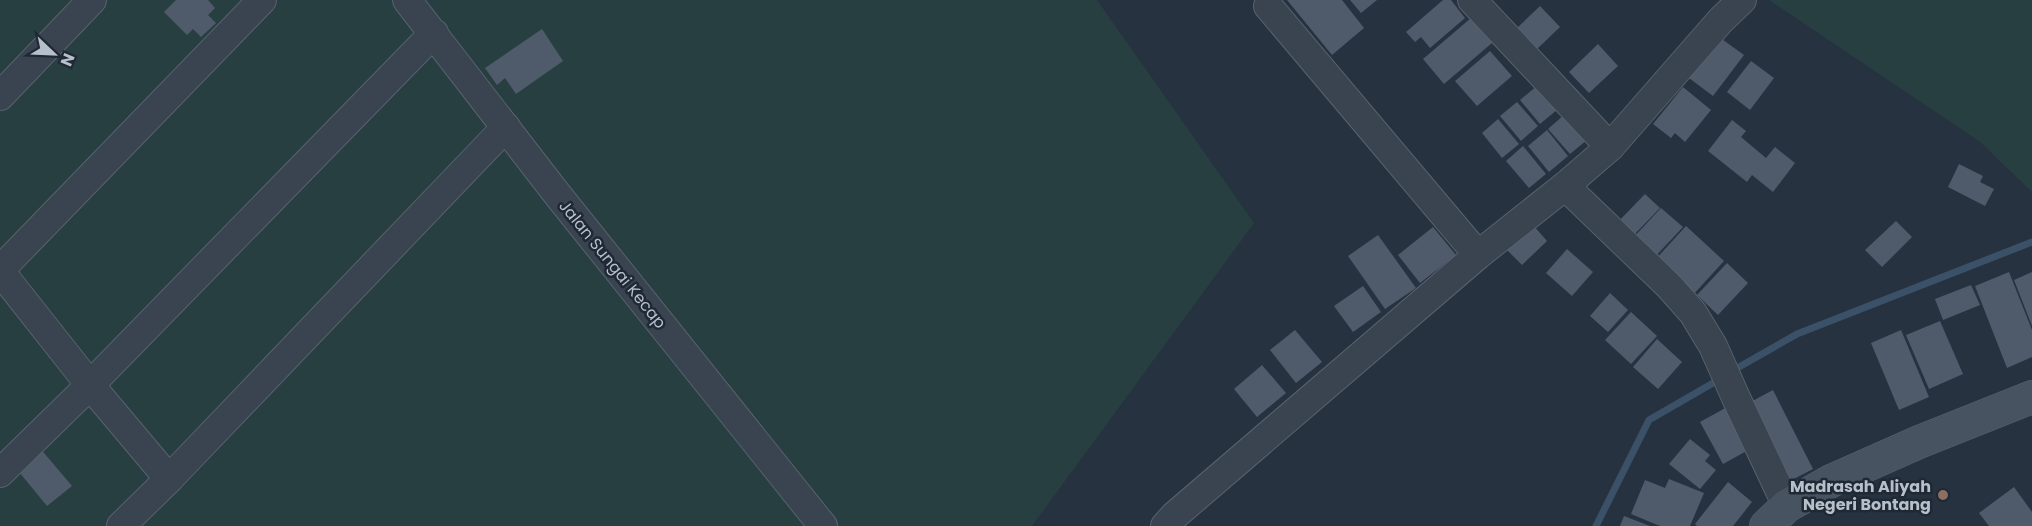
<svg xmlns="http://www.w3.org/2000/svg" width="2032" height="526" font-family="Poppins,sans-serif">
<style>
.green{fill:#283f41}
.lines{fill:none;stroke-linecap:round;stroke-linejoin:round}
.stream{stroke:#3b5168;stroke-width:7}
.building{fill:#4f5b6b}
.street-casing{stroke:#58626d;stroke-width:30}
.secondary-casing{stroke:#58626d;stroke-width:34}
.street{stroke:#3a4450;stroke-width:28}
.secondary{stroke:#485362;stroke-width:33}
.education-dot{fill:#8d6e63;stroke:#1f2935;stroke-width:2}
.labels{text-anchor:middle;stroke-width:5;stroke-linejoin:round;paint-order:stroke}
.street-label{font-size:16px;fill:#b6bfca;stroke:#1f2935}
.poi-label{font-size:16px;font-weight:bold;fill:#b6bfca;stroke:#1f2935;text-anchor:end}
</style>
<rect width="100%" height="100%" fill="#263240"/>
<!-- green -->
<g class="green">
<path d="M0 0H1097L1254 223 1032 526H0Z"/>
<path d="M1769 0H2032V192L1979 141Z"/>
</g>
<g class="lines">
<!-- stream -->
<g class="stream">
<path d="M1732 371 1797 334 2032 242"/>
<path d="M1596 526 1649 420 1720 379"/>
</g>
</g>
<!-- building -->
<g class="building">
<path d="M176 0H208L215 8 208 15 216 23 201 37 193 29 187 35 164 12Z"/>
<path d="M1287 0H1342L1364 28 1332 55Z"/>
<path d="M1350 0H1377L1361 13Z"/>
<path d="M1443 0H1451L1465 18 1430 48 1421 37 1415 42 1406 32Z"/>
<path d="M1540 6 1560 27 1536 50 1516 29Z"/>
<path d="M1471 18 1492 43 1444 84 1423 59Z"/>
<path d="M542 29 563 61 516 94 505 78 497 85 485 68Z"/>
<path d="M1719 37 1744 55 1713 96 1689 78Z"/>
<path d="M1598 44 1618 66 1589 93 1569 72Z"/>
<path d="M1490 51 1512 76 1477 106 1455 81Z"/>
<path d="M1751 61 1774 78 1750 110 1727 92Z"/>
<path d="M1538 85 1558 109 1540 124 1520 100Z"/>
<path d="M1683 87 1711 110 1685 142 1675 133 1671 138 1653 124Z"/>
<path d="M1517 102 1538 126 1521 141 1500 116Z"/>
<path d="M1565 114 1587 140 1570 154 1548 129Z"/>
<path d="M1498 119 1519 144 1502 158 1482 133Z"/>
<path d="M1732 120 1746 131 1741 137 1766 158 1775 147 1795 163 1773 192 1752 175 1747 182 1708 151Z"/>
<path d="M1547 130 1568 156 1549 172 1528 146Z"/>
<path d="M1523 146 1546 174 1529 188 1506 161Z"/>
<path d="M1959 164 1983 176 1980 182 1994 189 1985 206 1948 187Z"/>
<path d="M1645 194 1660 208 1630 239 1615 225Z"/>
<path d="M1661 208 1683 227 1652 260 1631 240Z"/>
<path d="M1896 221 1912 237 1882 267 1865 250Z"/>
<path d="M1533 225 1547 241 1522 265 1507 250Z"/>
<path d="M1686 226 1724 261 1692 296 1654 261Z"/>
<path d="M1433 227 1456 255 1420 283 1398 255Z"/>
<path d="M1378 235 1416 288 1385 309 1348 256Z"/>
<path d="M1567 249 1593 272 1572 296 1546 273Z"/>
<path d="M1727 263 1748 283 1718 315 1697 295Z"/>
<path d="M2009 272 2032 330V357L2007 368 1975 286Z"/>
<path d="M2032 272V326L2014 280Z"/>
<path d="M1971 285 1980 305 1943 320 1935 299Z"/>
<path d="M1363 286 1381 312 1353 332 1334 306Z"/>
<path d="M1610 293 1628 310 1608 332 1590 316Z"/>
<path d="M1631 312 1657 336 1631 364 1605 340Z"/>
<path d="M1940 321 1963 374 1929 389 1906 335Z"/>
<path d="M1295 330 1322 362 1296 383 1270 350Z"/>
<path d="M1901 330 1929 397 1899 410 1871 343Z"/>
<path d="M1657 339 1682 362 1658 389 1633 367Z"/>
<path d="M1262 365 1286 393 1257 417 1234 389Z"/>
<path d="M1773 390 1813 469 1786 483 1745 405Z"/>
<path d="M1729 406 1752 448 1723 464 1700 422Z"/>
<path d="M1690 439 1710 455 1705 461 1716 470 1700 489 1669 464Z"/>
<path d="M39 447 72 486 47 506 15 467Z"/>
<path d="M1669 479 1704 493 1690 526H1660L1631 514 1645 480 1665 488Z"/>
<path d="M1728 482 1752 502 1733 526H1697L1695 524Z"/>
<path d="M2014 487 2032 512V526H1989L1979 513Z"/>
<path d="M1624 516 1650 526H1620Z"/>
</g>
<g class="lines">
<!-- street casing -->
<g class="street-casing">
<g id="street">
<path d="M407 0 557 194 823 526"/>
<path d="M1268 6 1478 255"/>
<path d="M0 96 92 0"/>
<path d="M1610 147 1721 20 1742 0"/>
<path d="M1565 186 1669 286 1693 313 1713 346 1737 400 1787 506"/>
<path d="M0 270 262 0"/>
<path d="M0 271 90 385 169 479"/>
<path d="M0 473 90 385 434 33"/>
<path d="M121 526 169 479 506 127"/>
<path d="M1165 526 1174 516 1478 255 1565 186 1610 147 1472 0"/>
</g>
</g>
<!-- secondary casing -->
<g class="secondary-casing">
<path id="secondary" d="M1766 526 1787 506 1831 481 1919 442 2032 397"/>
</g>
<!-- street -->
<use href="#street" class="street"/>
<!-- secondary -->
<use href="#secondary" class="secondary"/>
</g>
<!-- markers -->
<circle class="education-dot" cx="1943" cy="495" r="6"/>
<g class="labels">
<!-- street labels -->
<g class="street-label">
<text transform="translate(613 264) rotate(51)" y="6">Jalan Sungai Kecap</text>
</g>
<!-- poi labels -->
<g class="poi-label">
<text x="1931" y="492">Madrasah Aliyah<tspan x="1931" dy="18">Negeri Bontang</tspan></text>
</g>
</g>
<!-- north arrow -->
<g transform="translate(54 54) rotate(113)" stroke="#1f2935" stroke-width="4.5" paint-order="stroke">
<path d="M0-4.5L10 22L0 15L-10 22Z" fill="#b6bfca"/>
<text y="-9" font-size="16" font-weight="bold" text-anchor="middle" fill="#b6bfca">N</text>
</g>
</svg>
